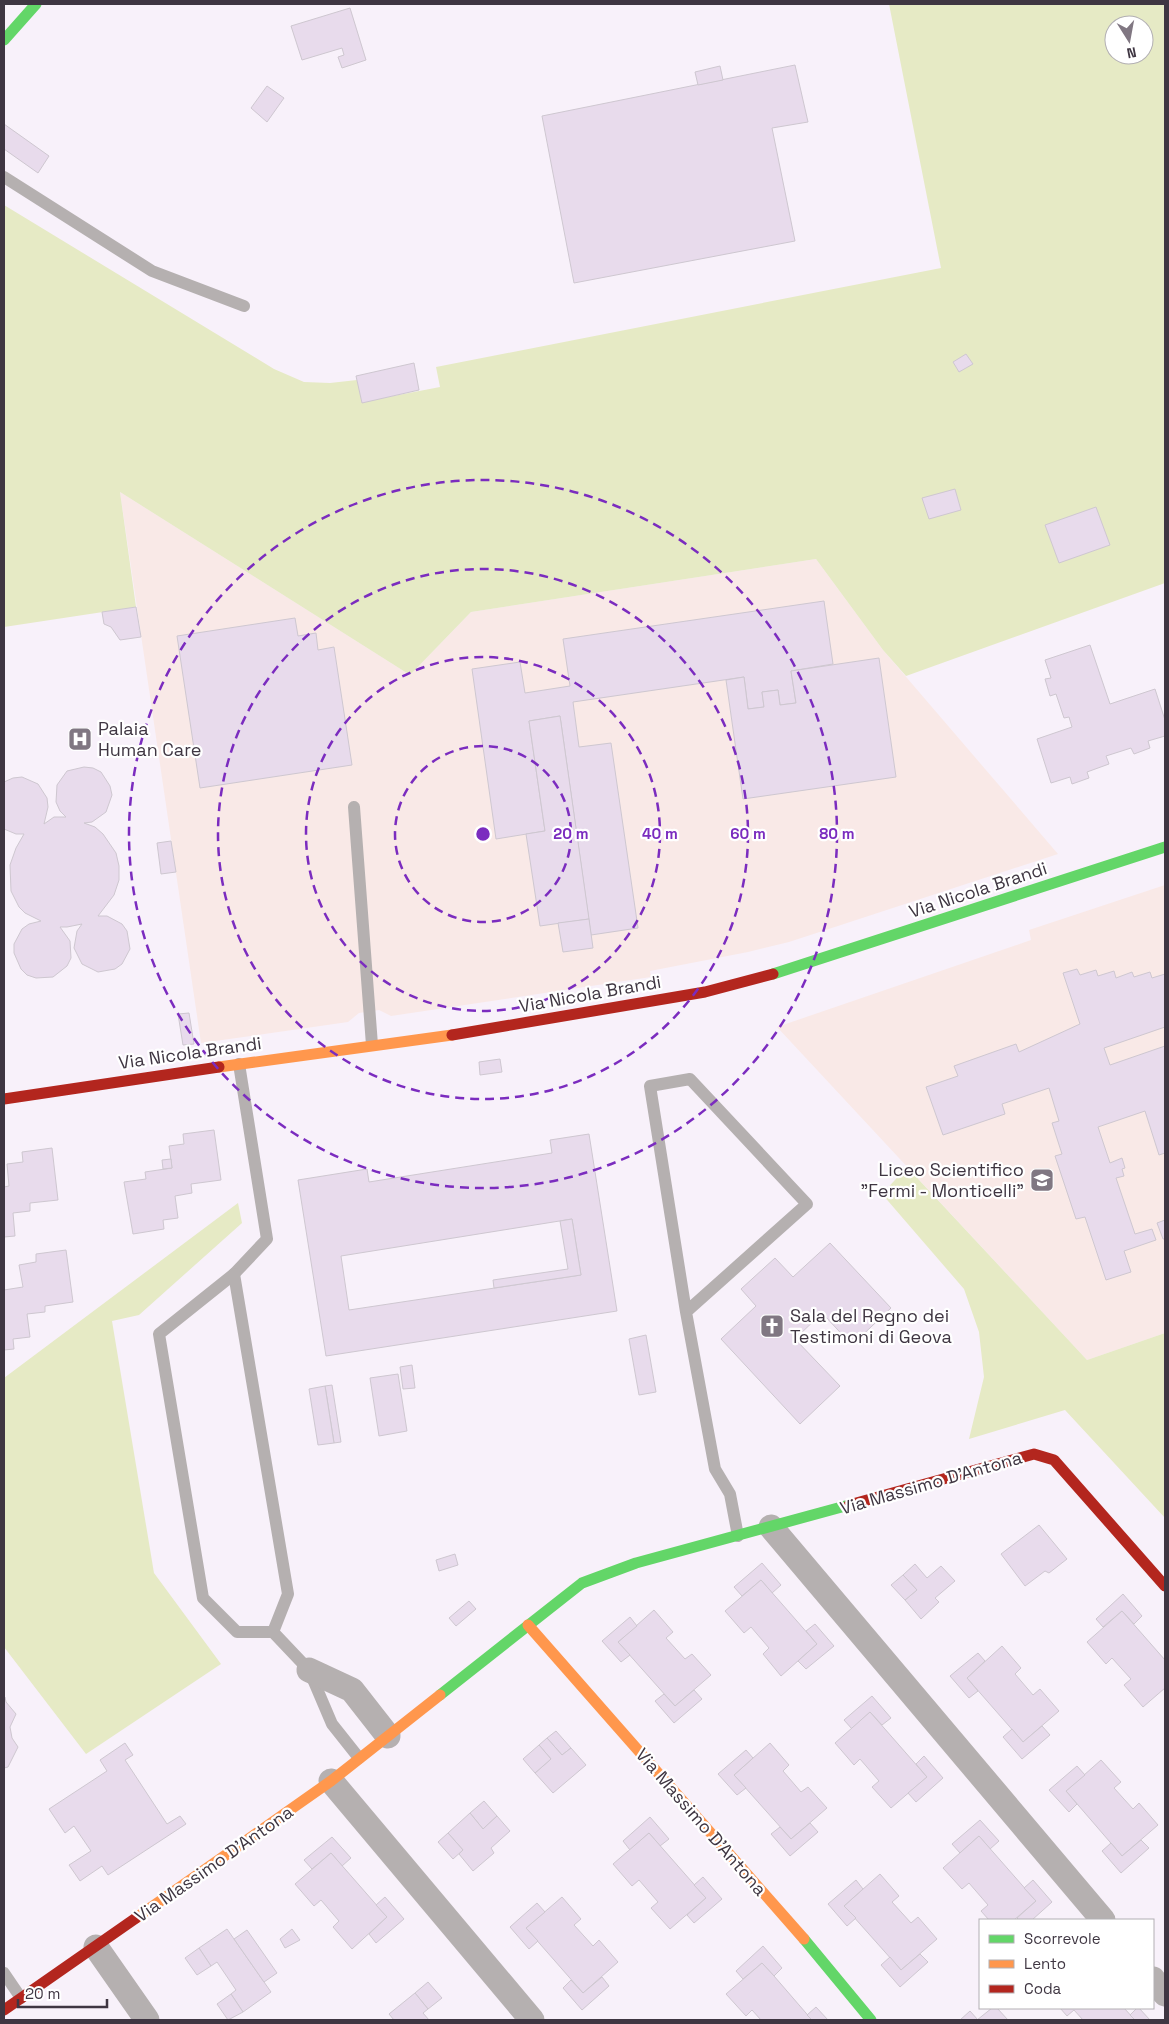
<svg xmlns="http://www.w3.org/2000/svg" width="1169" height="2024" font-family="'Space Grotesk',sans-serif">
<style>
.education{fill:#f9e9e7}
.green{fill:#e6eac5;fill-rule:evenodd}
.building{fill:#e8dbec;stroke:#cec7d0;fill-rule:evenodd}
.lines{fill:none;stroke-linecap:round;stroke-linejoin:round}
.lane{stroke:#b5b0b0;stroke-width:12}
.street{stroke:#b5b0b0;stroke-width:25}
.fast{stroke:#63d668;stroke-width:11}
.slow{stroke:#ff974d;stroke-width:11}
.jam{stroke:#b3261e;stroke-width:11}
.ring{fill:none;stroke:#7b2cbf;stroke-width:2.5;stroke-dasharray:9 6}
.labels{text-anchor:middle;stroke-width:4.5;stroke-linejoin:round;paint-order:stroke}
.poi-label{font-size:18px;fill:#3f3642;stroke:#fff;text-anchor:start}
.street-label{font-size:18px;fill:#3f3642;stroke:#fff}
.centre{fill:#7b2cbf;stroke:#fff;stroke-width:2.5}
.ring-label{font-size:15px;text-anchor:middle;font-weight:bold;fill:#7b2cbf;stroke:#fff;stroke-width:4.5;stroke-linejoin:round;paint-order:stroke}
</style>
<rect width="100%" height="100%" fill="#f8f1fa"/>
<!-- education -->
<g class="education">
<path d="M120 492 410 675 471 612 816 559 883 650 1058 854 789 942 748 952 650 971 651 977 391 1016 379 1010 359 1013 348 1022 201 1043Z"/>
<path d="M1165 885V1333L1087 1360 777 1027 1031 940 1029 930Z"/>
</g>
<!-- green -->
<g class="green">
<path d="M889 4H1165V583L906 676 883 650 816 559 471 612 410 675 120 492 136 607 4 627V205L274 369 304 382 330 383 357 380 362 402 440 387 436 367 941 268ZM1114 25H1144V55H1114Z"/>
<path d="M907 1167 1087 1360 1165 1333V1518L1065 1410 969 1439 984 1377 979 1332 964 1289 882 1194Z"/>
<path d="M238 1203 242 1223 139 1315 112 1321 154 1573 221 1664 86 1754 4 1647V1378Z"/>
</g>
<!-- building -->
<g class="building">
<path d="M350 8 366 60 342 68 338 57 344 55 342 48 302 60 291 26Z"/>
<path d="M795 65 808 122 772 128 795 241 574 283 542 116Z"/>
<path d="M720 66 723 80 698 85 695 72Z"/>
<path d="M267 86 284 98 267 122 251 108Z"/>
<path d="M4 124 49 156 38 173 4 149Z"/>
<path d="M966 354 973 364 959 372 953 362Z"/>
<path d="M414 363 419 390 362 403 356 376Z"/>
<path d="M955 489 961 510 929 519 922 498Z"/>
<path d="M1096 507 1110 545 1059 563 1045 525Z"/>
<path d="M824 601 833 664 791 671 796 703 780 705 778 690 762 692 764 707 748 709 744 677 573 702 579 747 611 743 638 928 591 935 560 716 529 721 545 831 496 839 472 669 520 662 525 693 570 686 563 639Z"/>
<path d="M136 607 141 637 120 640 111 627 104 624 102 612Z"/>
<path d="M295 618 298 636 316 633 318 650 334 647 352 765 200 788 177 636Z"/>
<path d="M1090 645 1110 704 1155 689 1165 720V736L1148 741 1150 748 1134 754 1131 748 1106 756 1109 764 1087 772 1089 778 1072 784 1070 777 1051 783 1037 739 1072 727 1069 717 1064 718 1056 694 1050 696 1045 679 1051 678 1045 660Z"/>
<path d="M879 658 896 777 743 799 726 680 744 677 748 709 764 707 762 692 778 690 780 705 796 703 791 671Z"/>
<path d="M560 716 589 919 540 926 526 834 545 831 529 721Z"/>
<path d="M84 767 93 768 101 772 110 786 112 795 106 812 92 822 84 823 95 827 103 834 116 853 119 866V880L114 895 98 916H107L122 924 127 931 130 949 122 964 115 969 98 972 82 964 74 948 77 931 82 924 67 927H60L70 941 71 958 67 966 53 977 36 978 27 975 21 969 14 953V944L22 929 29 924 41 921 25 913 19 907 11 891 10 865 16 848 24 834H16L4 829V782L13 778 22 777 38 784 47 798 48 807 44 824 54 817H66L60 811 56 802 57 785 67 771Z"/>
<path d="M171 841 176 872 161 874 157 843Z"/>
<path d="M589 919 593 948 563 952 558 923Z"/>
<path d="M1077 969 1080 975 1096 970 1098 976 1114 971 1116 978 1132 972 1134 977 1150 972 1152 978 1165 974V1027L1104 1048 1110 1065 1165 1046V1153L1159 1155 1145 1111 1098 1127 1110 1163 1122 1158 1125 1168 1122 1169 1124 1176 1116 1178 1135 1234 1152 1229 1156 1240 1124 1251 1131 1272 1106 1280 1085 1217 1076 1219 1055 1156 1062 1154 1052 1123 1059 1121 1049 1088 1002 1104 1005 1114 943 1135 926 1087 958 1076 954 1066 1016 1044 1019 1052 1080 1024 1063 973Z"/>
<path d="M189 1013 194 1044 183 1045 178 1014Z"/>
<path d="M500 1059 502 1072 480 1075 479 1062Z"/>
<path d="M214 1130 221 1180 191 1184 192 1193 175 1196 178 1218 163 1220 164 1229 133 1234 124 1182 146 1179 145 1172 172 1168 169 1146 184 1144 183 1134Z"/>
<path d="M589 1134 617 1311 326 1356 298 1180 367 1169 369 1182 552 1153 550 1140ZM572 1219 581 1275 349 1310 341 1256Z"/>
<path d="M52 1148 58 1200 30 1203V1211L13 1213 15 1236 4 1237V1187L9 1186 7 1164 23 1162 22 1152Z"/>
<path d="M171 1159 172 1168 163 1169 162 1160Z"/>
<path d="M572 1219 581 1275 494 1288 493 1280 568 1269 560 1221Z"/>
<path d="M1165 1220V1239H1163L1157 1223Z"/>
<path d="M830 1243 891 1308 852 1345 822 1313 795 1339 840 1386 800 1424 721 1339 756 1306 741 1289 775 1258 793 1277Z"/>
<path d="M66 1250 73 1302 45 1306V1312L27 1314 30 1337 13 1339 14 1349 4 1350V1290L23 1287 19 1265 36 1262V1254Z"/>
<path d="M646 1335 656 1392 639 1395 629 1339Z"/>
<path d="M412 1365 415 1388 403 1389 400 1367Z"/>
<path d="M398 1374 407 1431 379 1436 370 1378Z"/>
<path d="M332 1385 341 1442 334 1443 325 1386Z"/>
<path d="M325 1386 334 1443 318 1445 309 1389Z"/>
<path d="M1039 1525 1067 1559 1049 1573 1045 1571 1025 1586 1001 1554Z"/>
<path d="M455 1554 458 1565 439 1571 436 1560Z"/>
<path d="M762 1563 781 1585 772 1593 761 1580 742 1596 734 1587Z"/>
<path d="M915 1564 927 1578 941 1566 955 1581 935 1598 939 1602 921 1619 905 1600 917 1590 903 1575Z"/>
<path d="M903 1575 917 1590 905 1600 891 1585Z"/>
<path d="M761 1580 817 1644 781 1676 763 1654 769 1648 751 1627 744 1633 725 1611Z"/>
<path d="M1123 1594 1142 1616 1134 1624 1122 1611 1103 1627 1096 1619Z"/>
<path d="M469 1601 476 1609 456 1626 449 1618Z"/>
<path d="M654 1610 673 1632 666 1638 685 1659 692 1654 711 1675 675 1706 618 1642Z"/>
<path d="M1122 1611 1165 1660V1688L1143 1707 1124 1685 1131 1679 1112 1658 1106 1664 1087 1642Z"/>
<path d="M630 1617 637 1626 618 1642 630 1655 621 1662 602 1641Z"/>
<path d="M815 1624 834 1646 806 1669 798 1661 817 1644 806 1631Z"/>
<path d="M1002 1646 1021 1668 1015 1674 1033 1695 1040 1689 1059 1711 1023 1742 967 1678Z"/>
<path d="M978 1653 985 1661 967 1678 978 1691 969 1698 950 1676Z"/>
<path d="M694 1690 702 1699 674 1723 655 1701 664 1694 675 1706Z"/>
<path d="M872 1696 891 1718 882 1725 870 1712 852 1729 844 1720Z"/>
<path d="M4 1697H5L6 1702 16 1714 10 1727 12 1738 18 1747 8 1767 4 1768Z"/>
<path d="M870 1712 927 1777 891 1808 872 1787 879 1781 860 1759 854 1765 835 1743Z"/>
<path d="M1042 1726 1050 1735 1022 1759 1003 1737 1012 1729 1023 1742Z"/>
<path d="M556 1731 571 1748 562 1755 547 1738Z"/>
<path d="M547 1738 562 1755 571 1748 586 1765 553 1793 535 1773 551 1759 539 1745Z"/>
<path d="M125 1743 133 1755 125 1760 167 1824 180 1816 186 1824 108 1875 102 1866 80 1881 69 1865 91 1851 74 1826 65 1833 49 1809 107 1771 100 1760Z"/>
<path d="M770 1743 789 1765 783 1771 801 1792 808 1787 827 1808 791 1839 734 1775Z"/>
<path d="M539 1745 551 1759 535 1773 523 1759Z"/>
<path d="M746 1750 753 1758 734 1775 746 1788 737 1795 718 1774Z"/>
<path d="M924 1756 943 1778 916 1802 908 1793 927 1777 916 1764Z"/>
<path d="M1101 1760 1121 1782 1114 1788 1133 1809 1139 1803 1158 1825 1122 1856 1066 1791Z"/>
<path d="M1077 1766 1085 1775 1066 1791 1077 1804 1069 1812 1049 1790Z"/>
<path d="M484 1801 497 1816 483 1829 470 1813Z"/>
<path d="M470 1813 483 1829 497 1816 510 1831 491 1848 494 1853 473 1871 459 1854 463 1850 448 1833Z"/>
<path d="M650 1817 669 1839 660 1846 649 1833 630 1850 623 1841Z"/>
<path d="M980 1820 999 1841 990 1849 979 1836 960 1853 952 1844Z"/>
<path d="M810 1823 818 1832 790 1856 771 1834 780 1827 791 1839Z"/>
<path d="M448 1833 463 1850 453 1859 438 1842Z"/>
<path d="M649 1833 706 1898 670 1929 651 1908 658 1902 639 1880 632 1886 613 1864Z"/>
<path d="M979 1836 1036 1901 1014 1920H989L981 1911 988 1905 969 1883 962 1889 943 1868Z"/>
<path d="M332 1837 351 1858 342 1866 331 1853 312 1869 304 1860Z"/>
<path d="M1141 1840 1149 1848 1121 1873 1102 1851 1111 1843 1122 1856Z"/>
<path d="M331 1853 387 1917 352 1949 333 1927 339 1921 321 1900 314 1906 295 1884Z"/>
<path d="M880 1874 899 1896 892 1902 911 1923 918 1917 937 1939 901 1970 844 1906Z"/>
<path d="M703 1877 722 1899 694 1923 687 1915 706 1898 694 1885Z"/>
<path d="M856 1880 863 1889 844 1906 856 1918 847 1926 828 1904Z"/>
<path d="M1033 1880 1052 1902 1032 1920H1019L1017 1918 1036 1901 1024 1888Z"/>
<path d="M385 1897 404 1919 376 1943 369 1934 387 1917 376 1905Z"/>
<path d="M562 1897 581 1919 574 1925 593 1946 599 1940 618 1962 583 1993 526 1928Z"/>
<path d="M537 1903 545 1912 526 1928 538 1941 529 1949 510 1927Z"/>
<path d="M227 1929 271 1992 243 2012 231 1994 236 1990 217 1962 211 1966 199 1948Z"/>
<path d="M292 1929 300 1940 285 1948 280 1939Z"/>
<path d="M247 1930 277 1973 264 1982 234 1939Z"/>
<path d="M763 1946 782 1968 774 1976 762 1963 743 1979 736 1971Z"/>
<path d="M199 1948 211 1966 197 1975 185 1958Z"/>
<path d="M920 1954 928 1962 900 1987 881 1965 890 1957 901 1970Z"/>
<path d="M762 1963 774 1976 812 2020H761L752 2010 746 2016 726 1994Z"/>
<path d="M602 1977 609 1986 582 2010 563 1988 571 1980 583 1993Z"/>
<path d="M428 1982 442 1998 428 2009 415 1993Z"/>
<path d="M415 1993 428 2009 423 2013 429 2020H394L389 2014Z"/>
<path d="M231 1994 243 2012 228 2020 217 2004Z"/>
<path d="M816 2007 828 2020H812L807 2015Z"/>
<path d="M992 2008H997L1008 2020H977Z"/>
<path d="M1060 2008H1124L1135 2020H1083L1074 2010 1067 2016Z"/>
<path d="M1137 2008H1139L1150 2020H1135L1130 2015Z"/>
<path d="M970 2011 978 2020H960Z"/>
</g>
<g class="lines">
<!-- lane -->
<g class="lane">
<path d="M4 177 152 271 244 306"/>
<path d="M354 807 372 1045"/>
<path d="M239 1064 267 1239 234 1274 159 1334 203 1598 237 1632H273L309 1670 332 1724 359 1758"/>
<path d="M234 1274 288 1594 273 1632"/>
<path d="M686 1312 650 1086 690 1079 807 1204 686 1312 715 1469 730 1494 738 1536"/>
<path d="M4 1973 21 1998"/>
</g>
<!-- street -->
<g class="street">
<path d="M771 1527 1103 1920"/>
<path d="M309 1670 352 1690 388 1736"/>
<path d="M331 1781 532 2020"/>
<path d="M96 1947 147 2020"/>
<path d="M1153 1979 1165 1994"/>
</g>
<!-- fast -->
<g class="fast">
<path d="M4 40 36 4"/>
<path d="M773 974 1165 847"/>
<path d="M440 1695 582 1583 636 1563 849 1505"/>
<path d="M804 1939 871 2020"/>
</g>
<!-- slow -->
<g class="slow">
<path d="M219 1067 452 1035"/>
<path d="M528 1625 804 1939"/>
<path d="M136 1918 331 1781 440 1695"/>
</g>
<!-- jam -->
<g class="jam">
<path d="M452 1035 705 992 773 974"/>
<path d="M4 1099 219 1067"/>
<path d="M849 1505 1034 1454 1054 1460 1165 1586"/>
<path d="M4 2010 136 1918"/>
</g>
</g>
<!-- distance rings -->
<g class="ring">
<circle cx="483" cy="834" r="88"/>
<circle cx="483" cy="834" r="177"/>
<circle cx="483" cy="834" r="265"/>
<circle cx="483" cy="834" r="354"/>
</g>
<!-- icons -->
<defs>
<g id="hospital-square" transform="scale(1.25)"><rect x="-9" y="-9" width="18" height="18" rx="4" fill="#807782" stroke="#fff"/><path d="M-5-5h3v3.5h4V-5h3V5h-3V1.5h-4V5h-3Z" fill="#fff"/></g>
<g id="school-square" transform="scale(1.25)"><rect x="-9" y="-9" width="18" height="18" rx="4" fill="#807782" stroke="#fff"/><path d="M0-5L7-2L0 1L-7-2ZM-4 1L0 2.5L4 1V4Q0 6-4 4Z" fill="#fff"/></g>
<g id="church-square" transform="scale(1.25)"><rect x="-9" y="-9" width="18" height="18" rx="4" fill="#807782" stroke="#fff"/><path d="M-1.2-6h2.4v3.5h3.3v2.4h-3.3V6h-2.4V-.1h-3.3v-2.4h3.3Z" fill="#fff"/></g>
</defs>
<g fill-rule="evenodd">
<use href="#hospital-square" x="80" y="739"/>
<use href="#school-square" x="1042" y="1180"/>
<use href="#church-square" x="772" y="1326"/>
</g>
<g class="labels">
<!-- poi labels -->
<g class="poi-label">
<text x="98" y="735">Palaia<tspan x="98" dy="21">Human Care</tspan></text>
<text x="1024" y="1176" text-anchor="end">Liceo Scientifico<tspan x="1024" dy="21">"Fermi - Monticelli"</tspan></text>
<text x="790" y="1322">Sala del Regno dei<tspan x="790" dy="21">Testimoni di Geova</tspan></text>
</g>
<!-- street labels -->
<g class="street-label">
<text transform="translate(978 890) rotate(-18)" y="6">Via Nicola Brandi</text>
<text transform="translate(590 994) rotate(-10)" y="6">Via Nicola Brandi</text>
<text transform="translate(190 1053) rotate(-8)" y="6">Via Nicola Brandi</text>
<text transform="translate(931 1483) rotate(-16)" y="6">Via Massimo D'Antona</text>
<text transform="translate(701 1822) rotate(49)" y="6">Via Massimo D'Antona</text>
<text transform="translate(214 1864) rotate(-35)" y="6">Via Massimo D'Antona</text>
</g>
</g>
<circle cx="483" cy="834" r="8" class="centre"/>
<g class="ring-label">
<text x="571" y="839">20 m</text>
<text x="660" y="839">40 m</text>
<text x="748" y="839">60 m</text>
<text x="837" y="839">80 m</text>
</g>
<!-- border -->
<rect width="1169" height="2024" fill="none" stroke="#3f3642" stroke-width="10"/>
<!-- legend -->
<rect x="979" y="1919" width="175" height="90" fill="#ffffff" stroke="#b2afb3"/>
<rect x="989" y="1935" width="25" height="8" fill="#63d668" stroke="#b2afb3"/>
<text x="1024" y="1944" font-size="15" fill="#3f3642">Scorrevole</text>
<rect x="989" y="1960" width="25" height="8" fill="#ff974d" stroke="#b2afb3"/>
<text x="1024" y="1969" font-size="15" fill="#3f3642">Lento</text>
<rect x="989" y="1985" width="25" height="8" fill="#b3261e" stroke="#b2afb3"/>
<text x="1024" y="1994" font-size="15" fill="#3f3642">Coda</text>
<!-- north arrow -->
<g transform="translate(1129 40) rotate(169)"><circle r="24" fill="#ffffff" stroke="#b2afb3"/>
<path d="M0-4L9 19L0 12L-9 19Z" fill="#807782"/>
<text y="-8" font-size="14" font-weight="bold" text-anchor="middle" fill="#3f3642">N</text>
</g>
<!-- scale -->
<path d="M18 1999v8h89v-8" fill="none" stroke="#3f3642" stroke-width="2.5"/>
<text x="25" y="1999" font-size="15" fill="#3f3642" stroke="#ffffff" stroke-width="4" paint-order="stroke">20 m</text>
</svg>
